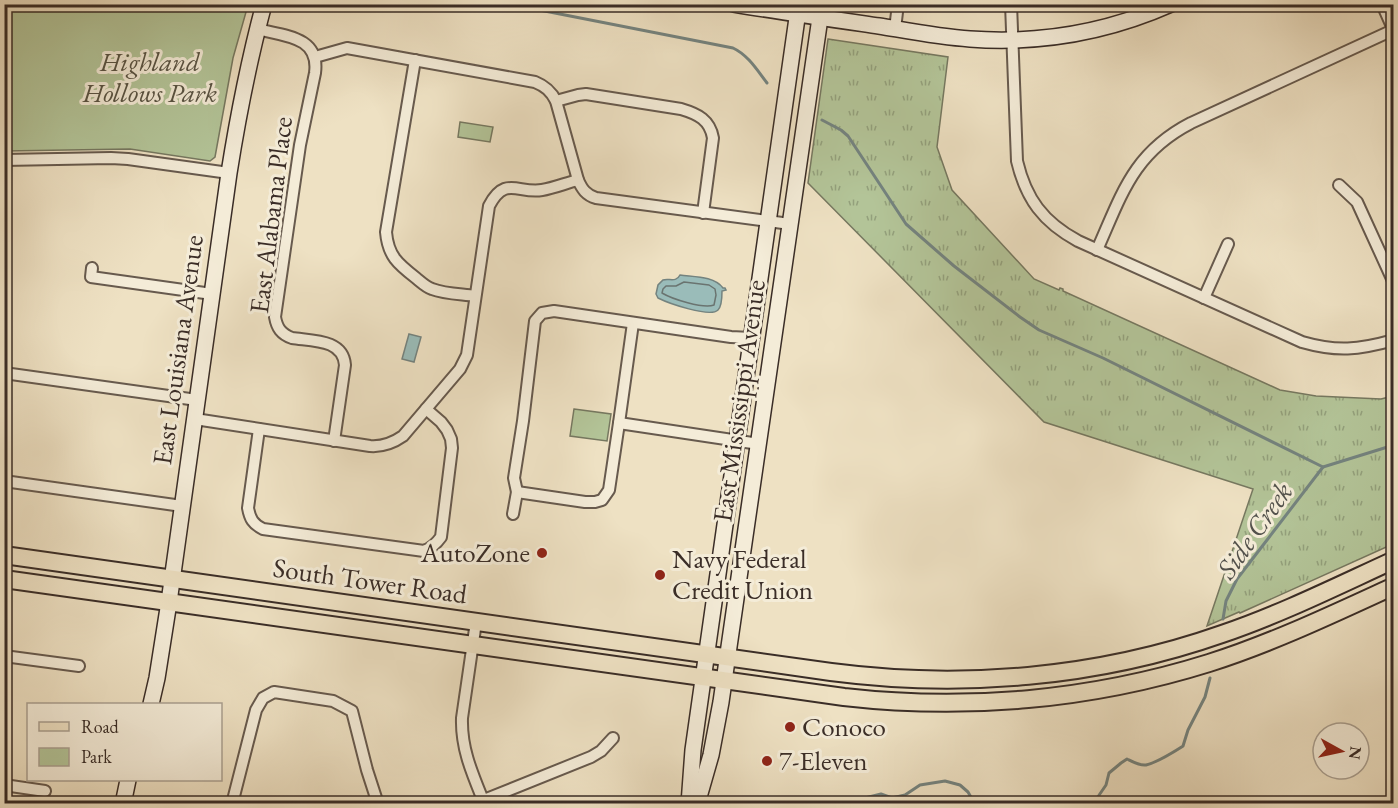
<svg xmlns="http://www.w3.org/2000/svg" width="1398" height="808" font-family="'EB Garamond',serif">
<style>
.grass{fill:url(#grass-tufts);stroke:#767860;stroke-width:1.5}
.green{fill:#b3c498;stroke:#767860;stroke-width:1.5}
.water{fill:#9abcb9;stroke:#74837f;stroke-width:1.5}
.lines{fill:none;stroke-linecap:round;stroke-linejoin:round}
.shore{stroke:#6a7470;stroke-width:1.5}
.stream{stroke:#74837f;stroke-width:3}
.street-casing{stroke:#675a4e;stroke-width:14}
.secondary-casing{stroke:#3a2d27;stroke-width:18}
.primary-casing{stroke:#3a2d27;stroke-width:20}
.street{stroke:#f4ecd8;stroke-width:10}
.secondary{stroke:#f4ecd8;stroke-width:15}
.primary{stroke:#eee1c3;stroke-width:16}
.poi-dot{fill:#8f2418;stroke:#f4ecd8;stroke-width:2}
.labels{text-anchor:middle;stroke-width:6;stroke-linejoin:round;paint-order:stroke}
.park-label{font-size:27px;font-style:italic;fill:#585343;stroke:#f4ecd8}
.street-label{font-size:27px;fill:#3a2d27;stroke:#f4ecd8}
.poi-label{font-size:27px;fill:#3a2d27;stroke:#f4ecd8;text-anchor:start}
.water-label{font-size:28px;font-style:italic;fill:#52514c;stroke:#f4ecd8}
</style>
<defs>
<pattern id="grass-tufts" width="24" height="20" patternUnits="userSpaceOnUse" patternTransform="scale(1.5)"><rect width="24" height="20" fill="#b3c498"/><path d="M3 7l-1-3M5 7V3M7 7l1-3M15 17l-1-3M17 17v-4M19 17l1-3" fill="none" stroke="#93a07c"/></pattern>
</defs>
<rect width="100%" height="100%" fill="#eee1c3"/>
<filter id="stains"><feTurbulence type="fractalNoise" baseFrequency=".00333" numOctaves="4"/><feColorMatrix values="0 0 0 0 .2 0 0 0 0 .09 0 0 0 0 .02 0 0 0 .5 -.17"/></filter>
<radialGradient id="worn" r=".72"><stop offset=".6" stop-color="#630" stop-opacity="0"/><stop offset="1" stop-color="#630" stop-opacity=".3"/></radialGradient>
<!-- grass -->
<path class="grass" d="M828 39 948 57 937 147 952 190 1034 279 1059 290 1060 288 1063 289V291L1280 390 1316 396 1381 399 1393 396V544L1240 613 1239 612 1207 626 1253 489 1044 422 808 183Z"/>
<!-- green -->
<g class="green">
<path d="M4 5H248L233 58 215 157 210 161 130 149 5 151Z"/>
<path d="M460 122 493 127 490 142 458 137Z"/>
<path d="M574 409 611 414 607 441 570 436Z"/>
</g>
<!-- water -->
<g class="water">
<path d="M680 275C694 277 714 276 723 288H725L726 290 722 291C722 297 722 306 718 310 710 318 668 303 658 298L656 294 658 285 663 280C669 278 676 283 680 275Z"/>
<path d="M409 334 421 337 414 362 402 359Z"/>
</g>
<g class="lines">
<!-- shore -->
<path class="shore" d="M684 282 709 285 715 289 716 295 714 305C703 309 672 299 662 293L663 289 666 286H676Z"/>
<!-- stream -->
<g class="stream">
<path d="M509 4 733 48C748 55 757 70 767 83"/>
<path d="M822 120 841 130 848 136 906 224 954 266 1020 317 1039 330 1103 358 1323 467 1394 445"/>
<path d="M1223 619 1226 601 1237 579 1323 467"/>
<path d="M803 804 809 798H816L831 799 842 798H865L881 794 892 798 905 795 920 785 945 781 960 785 968 792 972 799 977 804"/>
<path d="M1093 804 1106 785 1109 773 1121 763 1127 759C1133 762 1140 766 1146 765 1158 762 1172 753 1183 746L1188 730 1205 697 1210 678"/>
</g>
<!-- street casing -->
<g class="street-casing">
<g id="street">
<path d="M1011 4 1017 161C1026 199 1043 222 1078 241L1302 342C1337 352 1358 350 1394 340"/>
<path d="M1382 4 1394 31"/>
<path d="M257 29C284 36 320 36 315 73L300 145 275 317C277 328 281 334 292 338 312 341 343 339 345 365L334 441"/>
<path d="M895 29 898 4"/>
<path d="M315 57 347 48 535 82C545 86 551 91 556 101L578 180C582 189 586 195 596 198L790 224"/>
<path d="M415 60 386 232C388 256 398 264 416 278 421 282 426 287 432 289 445 294 461 294 475 296"/>
<path d="M556 101 578 95 586 94 681 109C698 114 710 120 713 138L703 213"/>
<path d="M4 160 111 158 128 159 229 173"/>
<path d="M1339 185 1357 202 1394 283"/>
<path d="M1097 250C1122 194 1133 153 1191 123L1393 30"/>
<path d="M92 268 91 277 212 294"/>
<path d="M1204 298 1228 244"/>
<path d="M4 373 197 400"/>
<path d="M195 419 370 446C383 447 393 443 403 436L460 369 467 355 489 206C505 175 518 194 542 190 554 188 566 183 578 180"/>
<path d="M619 423 633 323"/>
<path d="M259 429 248 508C250 519 253 524 263 529L424 551C432 548 436 544 441 537L452 448 451 439 447 430 441 422 426 409"/>
<path d="M4 481 182 506"/>
<path d="M517 492 514 478 523 421 535 321 542 313 554 311 731 337 751 338"/>
<path d="M513 514 517 492 585 502H595L602 500 609 490 619 423 759 444"/>
<path d="M476 622 462 718C461 748 472 773 483 800"/>
<path d="M4 656 79 666"/>
<path d="M4 785 45 791"/>
<path d="M232 804 256 710 263 698 274 692 333 701 352 711 367 770 378 804"/>
<path d="M474 804 591 757 601 751 613 738"/>
</g>
</g>
<!-- secondary casing -->
<g class="secondary-casing">
<g id="secondary">
<path d="M734 4C782 12 831 19 879 26 909 31 939 37 970 39 1039 44 1108 32 1171 4"/>
<path d="M151 704 157 678 169 602 229 173C238 116 249 60 264 4"/>
<path d="M123 804 128 780"/>
<path d="M689 804 693 750 799 4"/>
<path d="M697 804 711 755 721 702 822 4"/>
</g>
</g>
<!-- primary casing -->
<g class="primary-casing">
<g id="primary">
<path d="M4 555 831 672C961 689 1097 678 1222 634 1281 614 1337 586 1394 560"/>
<path d="M4 579 844 697C966 711 1091 700 1209 663 1272 643 1333 614 1394 586"/>
</g>
</g>
<!-- street -->
<use href="#street" class="street"/>
<!-- secondary -->
<use href="#secondary" class="secondary"/>
<!-- primary -->
<use href="#primary" class="primary"/>
</g>
<!-- markers -->
<g class="poi-dot">
<circle cx="542" cy="553" r="6"/>
<circle cx="660" cy="575" r="6"/>
<circle cx="790" cy="727" r="6"/>
<circle cx="767" cy="761" r="6"/>
</g>
<g class="labels">
<!-- park labels -->
<g class="park-label">
<text x="150" y="71">Highland<tspan x="150" dy="31">Hollows Park</tspan></text>
</g>
<!-- street labels -->
<g class="street-label">
<text transform="translate(271 215) rotate(-83)" y="9">East Alabama Place</text>
<text transform="translate(178 350) rotate(-82)" y="9">East Louisiana Avenue</text>
<text transform="translate(739 401) rotate(-82)" y="9">East Mississippi Avenue</text>
<text transform="translate(370 581) rotate(8)" y="9">South Tower Road</text>
</g>
<!-- poi labels -->
<g class="poi-label">
<text x="530" y="562" text-anchor="end">AutoZone</text>
<text x="672" y="568">Navy Federal<tspan x="672" dy="31">Credit Union</tspan></text>
<text x="802" y="736">Conoco</text>
<text x="779" y="770">7-Eleven</text>
</g>
<!-- water labels -->
<g class="water-label">
<text transform="translate(1254 530) rotate(-55)" y="10">Side Creek</text>
</g>
</g>
<!-- margin -->
<rect width="1398" height="808" fill="none" stroke="#eee1c3" stroke-width="24"/>
<rect x="6" y="6" width="1386" height="796" fill="none" stroke="#3a2d27" stroke-width="3"/>
<rect x="12" y="12" width="1374" height="784" fill="none" stroke="#3a2d27" stroke-width="1.5"/>
<!-- legend -->
<rect x="27" y="703" width="195" height="78" fill="#f4ecd8" stroke="#aaa091" stroke-width="1.5"/>
<rect x="39" y="722" width="30" height="9" fill="#eee1c3" stroke="#aaa091" stroke-width="1.5"/>
<text x="81" y="733" font-size="18" fill="#3a2d27">Road</text>
<rect x="39" y="748" width="30" height="18" fill="#b3c498" stroke="#aaa091" stroke-width="1.5"/>
<text x="81" y="763" font-size="18" fill="#3a2d27">Park</text>
<!-- north arrow -->
<g transform="translate(1341 751) rotate(98)"><circle r="28" fill="#f4ecd8" stroke="#aaa091" stroke-width="1.5"/>
<path d="M0-4.5L10 22L0 15L-10 22Z" fill="#8f2418"/>
<text y="-9" font-size="16" font-weight="bold" text-anchor="middle" fill="#3a2d27">N</text>
</g>
<rect width="100%" height="100%" filter="url(#stains)"/>
<rect width="100%" height="100%" fill="url(#worn)"/>
</svg>
